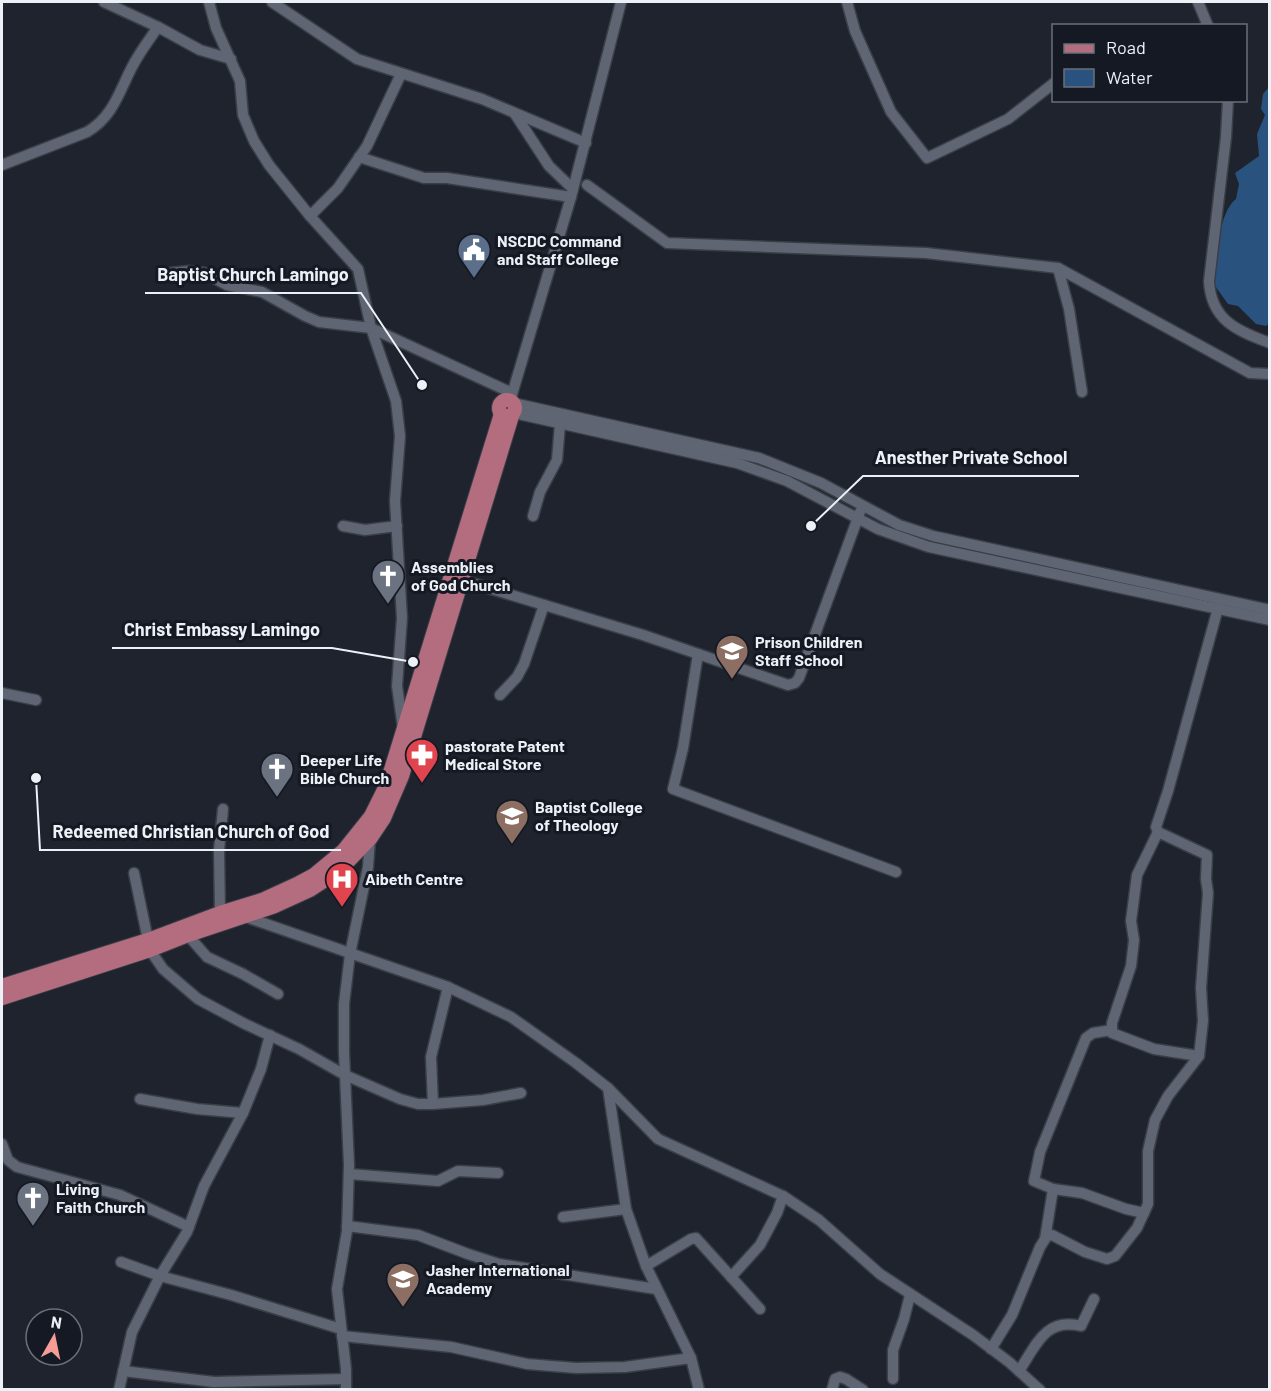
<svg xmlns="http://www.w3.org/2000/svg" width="1271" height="1391" font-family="Barlow,sans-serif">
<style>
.water{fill:#29537e}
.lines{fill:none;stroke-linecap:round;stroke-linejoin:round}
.minor-casing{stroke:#3a3e47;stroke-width:13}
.major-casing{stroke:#3a3e47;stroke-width:16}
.minor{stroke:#5f6572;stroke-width:10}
.major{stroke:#b46d7f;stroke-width:14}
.labels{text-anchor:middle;stroke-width:6;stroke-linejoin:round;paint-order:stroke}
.poi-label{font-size:16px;font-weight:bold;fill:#ecf0f7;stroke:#151923;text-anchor:start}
.leader{fill:none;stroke:#ecf0f7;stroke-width:2}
.callout-dot{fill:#ecf0f7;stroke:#151923;stroke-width:2}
.callout-label{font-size:18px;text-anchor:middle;font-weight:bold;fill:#ecf0f7;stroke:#151923;stroke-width:6;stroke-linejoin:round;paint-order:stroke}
</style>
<rect width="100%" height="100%" fill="#1e232d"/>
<!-- water -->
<path class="water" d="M1269 87V323L1266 326 1256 324 1238 306 1228 304 1213 283C1216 261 1218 213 1236 199L1239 184 1235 173 1259 156 1257 134 1265 115 1261 109 1263 94Z"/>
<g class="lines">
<!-- minor casing -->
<g class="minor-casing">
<g id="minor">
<path d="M104 2 158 27 200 50 231 59"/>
<path d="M209 2 216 28 240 81 243 115 254 141 269 165 310 216 358 269 371 328 396 401 400 436 395 501 402 618 397 686 403 728"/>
<path d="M272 2 357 59 482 99 586 143"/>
<path d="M847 2 855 31 891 112 927 158 1008 119 1054 83"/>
<path d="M1198 2 1208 26"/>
<path d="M1228 100 1226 137 1209 281C1211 320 1237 331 1270 343"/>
<path d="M515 114 549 166 573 189"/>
<path d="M359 157 424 178H447L571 197"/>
<path d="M2 165 87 132C113 117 119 92 132 67 139 53 149 40 158 27"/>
<path d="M587 185 667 243 926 253 1058 268"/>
<path d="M310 216 338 188 367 146 401 74"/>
<path d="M170 273 189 271 205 273 227 285 262 292 305 316 319 322 371 328 512 393"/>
<path d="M1082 392 1069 309 1058 268 1250 373 1270 374"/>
<path d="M510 401 571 197 621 2"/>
<path d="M513 403 759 458 821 483 899 525 933 536 1270 610"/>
<path d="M514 413 737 463 787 481 878 529 929 547 1270 620"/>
<path d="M533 516 540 492 557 460 560 424"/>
<path d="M343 526 365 530 397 526"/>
<path d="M462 580 643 635 788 685 795 683 799 678 860 512"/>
<path d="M698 654 683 748 673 789 896 872"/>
<path d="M2 693 36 700"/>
<path d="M500 695 517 677 524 664 544 605"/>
<path d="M1158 832 1137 875 1131 921 1134 940 1131 966 1112 1023V1033L1154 1049 1199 1056"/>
<path d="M134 873 148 940"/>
<path d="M220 913 219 850 223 809"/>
<path d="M243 916 448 987 511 1017 576 1063 608 1088 626 1209 646 1266 691 1358 699 1390"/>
<path d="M185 932 207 957 243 974 278 994"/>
<path d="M150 950 163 969 198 999 245 1024 299 1049 345 1075 400 1099 418 1104H433L483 1100 521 1093"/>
<path d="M608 1088 658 1139 783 1196 819 1220 880 1274 973 1335 1009 1362 1040 1390"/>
<path d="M140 1099 197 1109 243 1113"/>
<path d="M433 1104 431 1057 448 987"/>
<path d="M2 1144 8 1160 17 1167 120 1195 189 1227"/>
<path d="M349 1174 438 1181 458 1171 498 1173"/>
<path d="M1053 1189 1082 1193 1126 1209 1144 1213"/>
<path d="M563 1217 626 1209"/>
<path d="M347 1226 418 1235 468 1254 499 1264 656 1289"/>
<path d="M1045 1239 1053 1189 1034 1181 1040 1152 1086 1038 1093 1033 1112 1030"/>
<path d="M121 1262 160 1276 231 1295 341 1329"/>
<path d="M646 1266 691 1239 696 1238 760 1309"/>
<path d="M731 1277 760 1245 777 1213 783 1196"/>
<path d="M342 1336 451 1347 527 1364 576 1368 625 1367 691 1358"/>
<path d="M991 1349 1012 1315 1040 1247 1047 1236 1052 1235 1085 1252 1107 1259 1115 1256 1137 1228 1148 1204V1151L1155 1120 1168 1096 1199 1056 1203 1021 1201 988 1208 893 1206 879 1207 855 1158 832 1156 827 1168 791 1218 608"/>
<path d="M123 1371 214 1382 346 1379"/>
<path d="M1019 1371C1036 1346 1045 1317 1081 1326L1094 1299"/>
<path d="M893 1379V1350L904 1319 910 1295"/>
<path d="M119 1390 132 1332 160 1276 187 1232 204 1186 243 1113 261 1069 270 1035"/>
<path d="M346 1390V1369L337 1289 347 1231 349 1165 344 1052V1004L350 954 368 867 370 839"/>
<path d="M832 1390 835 1379 840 1377 846 1379 863 1390"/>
</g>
</g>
<!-- major casing -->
<g class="major-casing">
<g id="major">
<circle cx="507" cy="408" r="8"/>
<path d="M2 986 148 940 220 913 262 900 299 883 314 875 343 851 371 816 386 786 501 414"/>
<path d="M2 998 150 950 188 935 275 906 310 890 339 871 370 839 384 818 402 776 512 416"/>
</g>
</g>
<!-- minor -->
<use href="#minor" class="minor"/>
<!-- major -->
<use href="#major" class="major"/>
</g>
<!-- icons -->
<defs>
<g id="civic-pin" transform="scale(1.725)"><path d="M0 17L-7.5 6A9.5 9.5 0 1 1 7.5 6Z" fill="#5c6f8a" stroke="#151923"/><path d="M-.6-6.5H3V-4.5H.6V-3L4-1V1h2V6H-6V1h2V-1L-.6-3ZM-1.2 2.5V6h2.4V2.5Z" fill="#fff"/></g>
<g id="church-pin" transform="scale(1.725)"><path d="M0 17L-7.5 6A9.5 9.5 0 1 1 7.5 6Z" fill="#6b7280" stroke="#151923"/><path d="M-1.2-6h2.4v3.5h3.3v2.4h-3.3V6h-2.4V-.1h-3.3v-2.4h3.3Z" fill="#fff"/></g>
<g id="school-pin" transform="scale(1.725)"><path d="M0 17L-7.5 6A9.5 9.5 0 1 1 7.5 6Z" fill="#8d6e63" stroke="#151923"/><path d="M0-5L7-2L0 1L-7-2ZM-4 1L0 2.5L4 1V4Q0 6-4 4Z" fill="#fff"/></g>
<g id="pharmacy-pin" transform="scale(1.725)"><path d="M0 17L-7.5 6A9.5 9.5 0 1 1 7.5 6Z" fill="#e0444e" stroke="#151923"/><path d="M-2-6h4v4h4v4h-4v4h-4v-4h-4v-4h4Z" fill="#fff"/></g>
<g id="university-pin" transform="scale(1.725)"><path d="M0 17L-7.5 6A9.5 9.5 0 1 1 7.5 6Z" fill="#8d6e63" stroke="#151923"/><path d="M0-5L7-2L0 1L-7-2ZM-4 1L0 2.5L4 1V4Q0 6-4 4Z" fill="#fff"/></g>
<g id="hospital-pin" transform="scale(1.725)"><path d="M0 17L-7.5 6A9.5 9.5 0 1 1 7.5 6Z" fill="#e0444e" stroke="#151923"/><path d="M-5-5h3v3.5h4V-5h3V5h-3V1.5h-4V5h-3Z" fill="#fff"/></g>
</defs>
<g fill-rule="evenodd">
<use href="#civic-pin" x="474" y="250"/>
<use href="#church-pin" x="388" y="576"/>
<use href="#school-pin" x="732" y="651"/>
<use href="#pharmacy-pin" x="422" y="755"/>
<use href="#church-pin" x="277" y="769"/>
<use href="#university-pin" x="512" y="816"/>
<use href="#hospital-pin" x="342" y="879"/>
<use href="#church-pin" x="33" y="1198"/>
<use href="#school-pin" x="403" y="1279"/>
</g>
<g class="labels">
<!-- poi labels -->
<g class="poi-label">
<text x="497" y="247">NSCDC Command<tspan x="497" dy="18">and Staff College</tspan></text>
<text x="411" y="573">Assemblies<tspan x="411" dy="18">of God Church</tspan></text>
<text x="755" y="648">Prison Children<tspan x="755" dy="18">Staff School</tspan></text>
<text x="445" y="752">pastorate Patent<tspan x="445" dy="18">Medical Store</tspan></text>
<text x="300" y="766">Deeper Life<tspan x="300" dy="18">Bible Church</tspan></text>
<text x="535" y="813">Baptist College<tspan x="535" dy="18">of Theology</tspan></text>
<text x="365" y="885">Aibeth Centre</text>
<text x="56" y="1195">Living<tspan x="56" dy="18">Faith Church</tspan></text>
<text x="426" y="1276">Jasher International<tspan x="426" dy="18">Academy</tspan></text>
</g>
</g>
<!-- callouts -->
<path class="leader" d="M422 385L361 293H145M811 526L863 476H1079M413 662L332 648H112M36 778L40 850H341"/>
<g class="callout-dot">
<circle cx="422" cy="385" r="6"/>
<circle cx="811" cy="526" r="6"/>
<circle cx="413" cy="662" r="6"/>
<circle cx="36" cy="778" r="6"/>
</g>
<g class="callout-label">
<text x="253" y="281">Baptist Church Lamingo</text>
<text x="971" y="464">Anesther Private School</text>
<text x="222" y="636">Christ Embassy Lamingo</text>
<text x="191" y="838">Redeemed Christian Church of God</text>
</g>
<!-- border -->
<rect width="1271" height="1391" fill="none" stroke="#ecf0f7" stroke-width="6"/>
<!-- legend -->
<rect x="1052" y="24" width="195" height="78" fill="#151923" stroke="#6b6f78" stroke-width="1.5"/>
<rect x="1064" y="44" width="30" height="9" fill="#b46d7f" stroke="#6b6f78" stroke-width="1.5"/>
<text x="1106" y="54" font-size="18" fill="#ecf0f7">Road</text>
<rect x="1064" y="69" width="30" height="18" fill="#29537e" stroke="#6b6f78" stroke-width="1.5"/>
<text x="1106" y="84" font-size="18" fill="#ecf0f7">Water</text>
<!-- north arrow -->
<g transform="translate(54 1337) rotate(9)"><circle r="28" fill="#151923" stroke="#6b6f78" stroke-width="1.5"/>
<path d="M0-4.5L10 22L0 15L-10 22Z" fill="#f59c94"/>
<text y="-9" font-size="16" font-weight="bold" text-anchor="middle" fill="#ecf0f7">N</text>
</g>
</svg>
